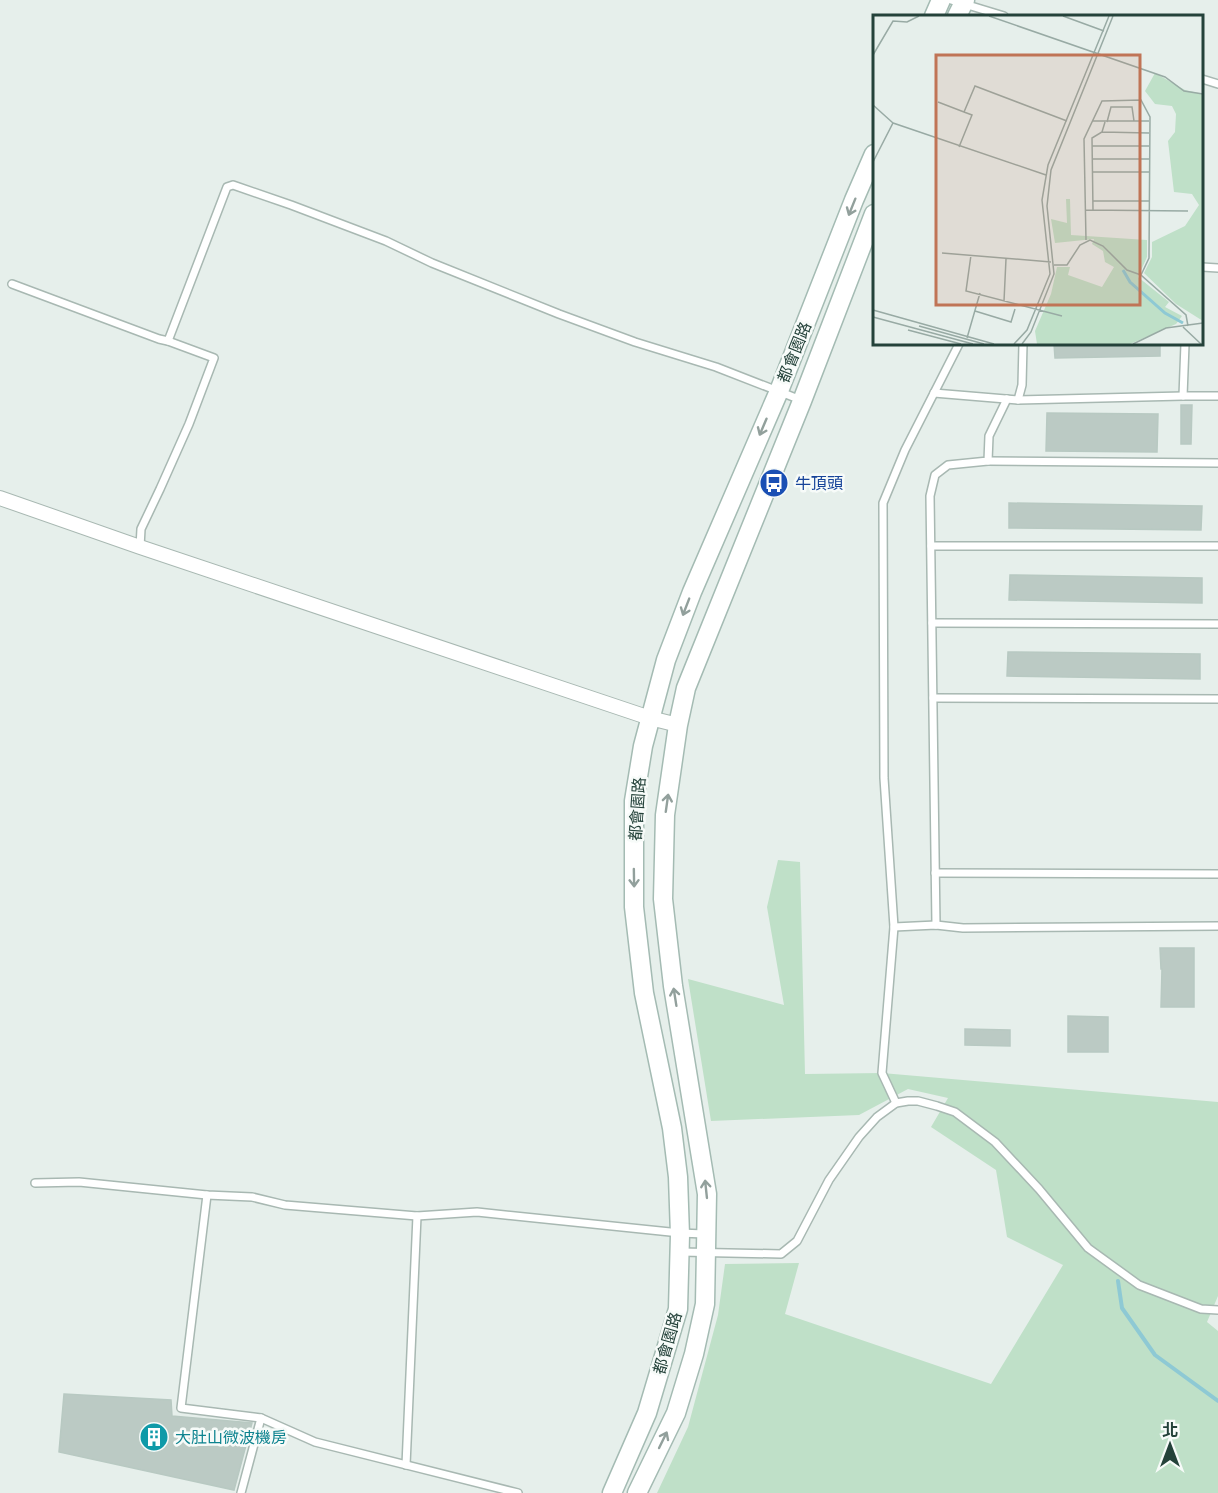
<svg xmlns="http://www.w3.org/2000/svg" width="1218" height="1493" font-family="Roboto,'Noto Sans TC',sans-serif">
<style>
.green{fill:#bfe0c8}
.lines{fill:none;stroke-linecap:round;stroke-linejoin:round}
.stream{stroke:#8ec9d4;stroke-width:4}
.building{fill:#bbcac4;stroke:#b8c9c2;stroke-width:1.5}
.lane-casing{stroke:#a8b8b2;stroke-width:10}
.street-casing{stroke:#a8b8b2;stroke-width:16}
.secondary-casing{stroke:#a4bbb3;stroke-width:21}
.lane{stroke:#fff;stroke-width:7}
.street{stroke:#fff;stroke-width:14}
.secondary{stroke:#fff;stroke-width:18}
.oneway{stroke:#92a09c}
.labels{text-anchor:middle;stroke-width:5;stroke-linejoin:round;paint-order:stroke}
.street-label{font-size:16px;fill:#24423a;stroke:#f7fbf9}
.transit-label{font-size:16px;fill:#164399;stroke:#f7fbf9;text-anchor:start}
.culture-label{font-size:16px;fill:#0d838f;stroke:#f7fbf9;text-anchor:start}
.inset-river{fill:none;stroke:#8ec9d4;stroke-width:3}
.inset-road{fill:none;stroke:#98aaa4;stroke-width:1.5}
.view{fill:#c07456;fill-opacity:0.15;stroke:#c07456;stroke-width:3}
.inset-edge{fill:none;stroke:#24423a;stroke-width:3}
</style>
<rect width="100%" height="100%" fill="#e6efeb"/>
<!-- green -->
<path class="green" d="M778 860 800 862 805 1074 882 1073 1218 1102V1296L1207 1322 1218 1331V1493H657L688 1427 718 1315 725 1264 799 1263 785 1314 991 1384 1063 1265 1007 1237 996 1170 931 1127 948 1098 908 1089 859 1115 711 1121 688 979 784 1005 767 907Z"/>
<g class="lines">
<!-- stream -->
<path class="stream" d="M1118 1281 1122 1308 1155 1355 1218 1401"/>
</g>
<!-- building -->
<g class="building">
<path d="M1054 344H1160V356L1055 358Z"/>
<path d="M1181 405H1192L1191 444H1181Z"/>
<path d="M1047 413 1158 414 1157 452 1046 451Z"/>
<path d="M1009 503 1202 506 1201 530 1009 528Z"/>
<path d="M1010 575 1202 578V603L1009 600Z"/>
<path d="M1008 652 1200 654V679L1007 676Z"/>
<path d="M1160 948H1194V1007H1161L1162 969H1161Z"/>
<path d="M1068 1016 1108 1017V1052H1068Z"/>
<path d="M965 1029 1010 1030V1046L965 1045Z"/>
<path d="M64 1394 171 1400 172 1416 252 1423 234 1490 59 1452Z"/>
</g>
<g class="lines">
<!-- lane casing -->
<g class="lane-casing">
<g id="lane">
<path d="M951 0 1004 16"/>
<path d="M1202 79 1218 84"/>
<path d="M1202 267 1218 268"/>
<path d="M12 284 159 339 168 341 227 187 233 185 291 205 386 241 432 263 559 314 635 342 716 367 801 400"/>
<path d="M1185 344 1183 396H1218"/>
<path d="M934 393 1018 400 1183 396"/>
<path d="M1018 400 1022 385 1023 344"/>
<path d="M988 461 1218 463"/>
<path d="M931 546H1218"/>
<path d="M140 547 141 529 160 489 189 424 214 358 168 341"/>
<path d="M932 623 1218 624"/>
<path d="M933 698 1218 699"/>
<path d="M935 873 1218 874"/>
<path d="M936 925 930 496 935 475 948 465 988 461 989 436 1007 399"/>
<path d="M894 927 936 925 963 928 1218 926"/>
<path d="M896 1103 882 1073 894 927 884 778 883 503 905 450 959 344"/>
<path d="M35 1183 79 1182 207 1195 252 1197 285 1205 417 1216 477 1212 680 1233 704 1234"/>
<path d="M207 1195 181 1408 261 1418 315 1442 518 1493"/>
<path d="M681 1252 781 1254 797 1241 829 1180 859 1137 877 1117 896 1103 908 1101H918L937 1106 955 1112 995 1142 1039 1189 1088 1248 1139 1285 1201 1309 1218 1310"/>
<path d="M406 1465 417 1216"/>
<path d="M241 1493 261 1418"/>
</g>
</g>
<!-- street casing -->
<g class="street-casing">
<path id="street" d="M0 498 140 547 650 718 678 725"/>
</g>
<!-- secondary casing -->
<g class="secondary-casing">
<g id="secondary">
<path d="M934 16 941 0"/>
<path d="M957 16 965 0"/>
<path d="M612 1493 647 1413 678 1309 680 1235 678 1177 672 1128 644 993 634 907V801L643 746 666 660 692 592 779 391 854 200 874 154"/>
<path d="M637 1493 676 1413 694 1354 705 1304 707 1194 673 986 663 899 665 815 678 725 686 688 802 401 874 214"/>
</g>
</g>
<!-- lane -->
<use href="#lane" class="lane"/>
<!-- street -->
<use href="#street" class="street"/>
<!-- secondary -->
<use href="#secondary" class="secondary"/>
</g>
<!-- one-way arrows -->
<defs><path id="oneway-shaft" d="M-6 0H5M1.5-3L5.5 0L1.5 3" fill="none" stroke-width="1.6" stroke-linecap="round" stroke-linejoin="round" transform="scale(1.5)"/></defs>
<g class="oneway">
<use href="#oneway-shaft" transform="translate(852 207) rotate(112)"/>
<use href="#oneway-shaft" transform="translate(763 427) rotate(113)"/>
<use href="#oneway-shaft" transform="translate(686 607) rotate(111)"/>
<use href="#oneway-shaft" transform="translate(667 803) rotate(-82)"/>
<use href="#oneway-shaft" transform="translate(634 878) rotate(89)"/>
<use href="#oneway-shaft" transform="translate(675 997) rotate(-99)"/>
<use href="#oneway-shaft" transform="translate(706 1189) rotate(-96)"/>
<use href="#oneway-shaft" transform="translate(663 1440) rotate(-64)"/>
</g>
<!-- icons -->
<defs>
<g id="bus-disc" transform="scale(1.5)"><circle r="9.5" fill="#1a4fb4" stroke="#f7fbf9"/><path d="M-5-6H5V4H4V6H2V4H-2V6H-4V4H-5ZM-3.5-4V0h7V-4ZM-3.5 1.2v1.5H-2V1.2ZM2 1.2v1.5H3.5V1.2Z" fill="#fff"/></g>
<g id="building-disc" transform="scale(1.5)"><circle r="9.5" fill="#0f9aa8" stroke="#f7fbf9"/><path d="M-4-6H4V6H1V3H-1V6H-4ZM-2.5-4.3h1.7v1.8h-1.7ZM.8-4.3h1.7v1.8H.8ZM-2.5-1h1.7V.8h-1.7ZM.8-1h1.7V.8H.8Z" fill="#fff"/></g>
</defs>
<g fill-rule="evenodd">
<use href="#bus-disc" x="774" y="483"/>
<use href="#building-disc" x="154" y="1437"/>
</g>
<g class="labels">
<!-- street labels -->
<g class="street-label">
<text transform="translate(794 352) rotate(-68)" y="6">都會園路</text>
<text transform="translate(637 809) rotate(-86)" y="6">都會園路</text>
<text transform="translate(667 1343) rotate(-74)" y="6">都會園路</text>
</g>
<!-- transit labels -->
<g class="transit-label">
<text x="795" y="489">牛頂頭</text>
</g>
<!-- culture labels -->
<g class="culture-label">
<text x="175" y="1443">大肚山微波機房</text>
</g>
</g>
<!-- overview -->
<g transform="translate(873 15)">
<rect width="330" height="330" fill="#e6efeb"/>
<path d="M282 58 312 75 330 79V306L303 289 271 258 279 242V227L312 211 326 190 319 179 301 177 295 126 302 117 303 99 299 91 282 89 272 76ZM193 184H197L198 220 274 225V242L265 262 296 287 292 292 309 301 303 309 257 329H164L162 316 178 279 184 252H197L195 260 229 272 241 252 232 247 230 236 219 229 221 224 182 228 178 204 194 208Z" fill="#bfe0c8"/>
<path class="inset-river" d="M250 255 257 267 292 298 310 308"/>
<path class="inset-road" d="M116 1 292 62 311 76 330 79M190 1 231 16M0 40 20 6 34 7 46 1M65 87 91 97 102 71 194 106M0 90 20 108M219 106H261M234 107 238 92H259L261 106H276M229 117 276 118M219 131H276M86 132 99 100 91 97M219 144H276M0 147 20 108 173 160M219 157H276M220 186H276M213 195 315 196M220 195 219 123 229 117 232 107M213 225 211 124 229 86 268 85 277 102 276 243 268 260 313 300 315 311M69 238 178 247M98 240 93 276 189 301M181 250H194L207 230 217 225 230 231 254 255 268 260M131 286 133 244M0 295 121 329M102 296 138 307 142 294M0 302 100 329M46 311 111 329M310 312 328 329M35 315 88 329M94 323 107 278M141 329 154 315 177 259 169 185 175 150 236 1M149 329 158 317 181 259 174 191 178 155 240 1M260 329 293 313 330 308"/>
<path class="view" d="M63 40H267V290H63Z"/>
<rect width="330" height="330" class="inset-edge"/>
</g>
<!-- north arrow -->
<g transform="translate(1170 1445)" stroke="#f7fbf9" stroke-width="4.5" paint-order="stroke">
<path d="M0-4.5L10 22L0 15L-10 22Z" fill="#24423a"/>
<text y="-9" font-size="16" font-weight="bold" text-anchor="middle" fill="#24423a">北</text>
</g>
</svg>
